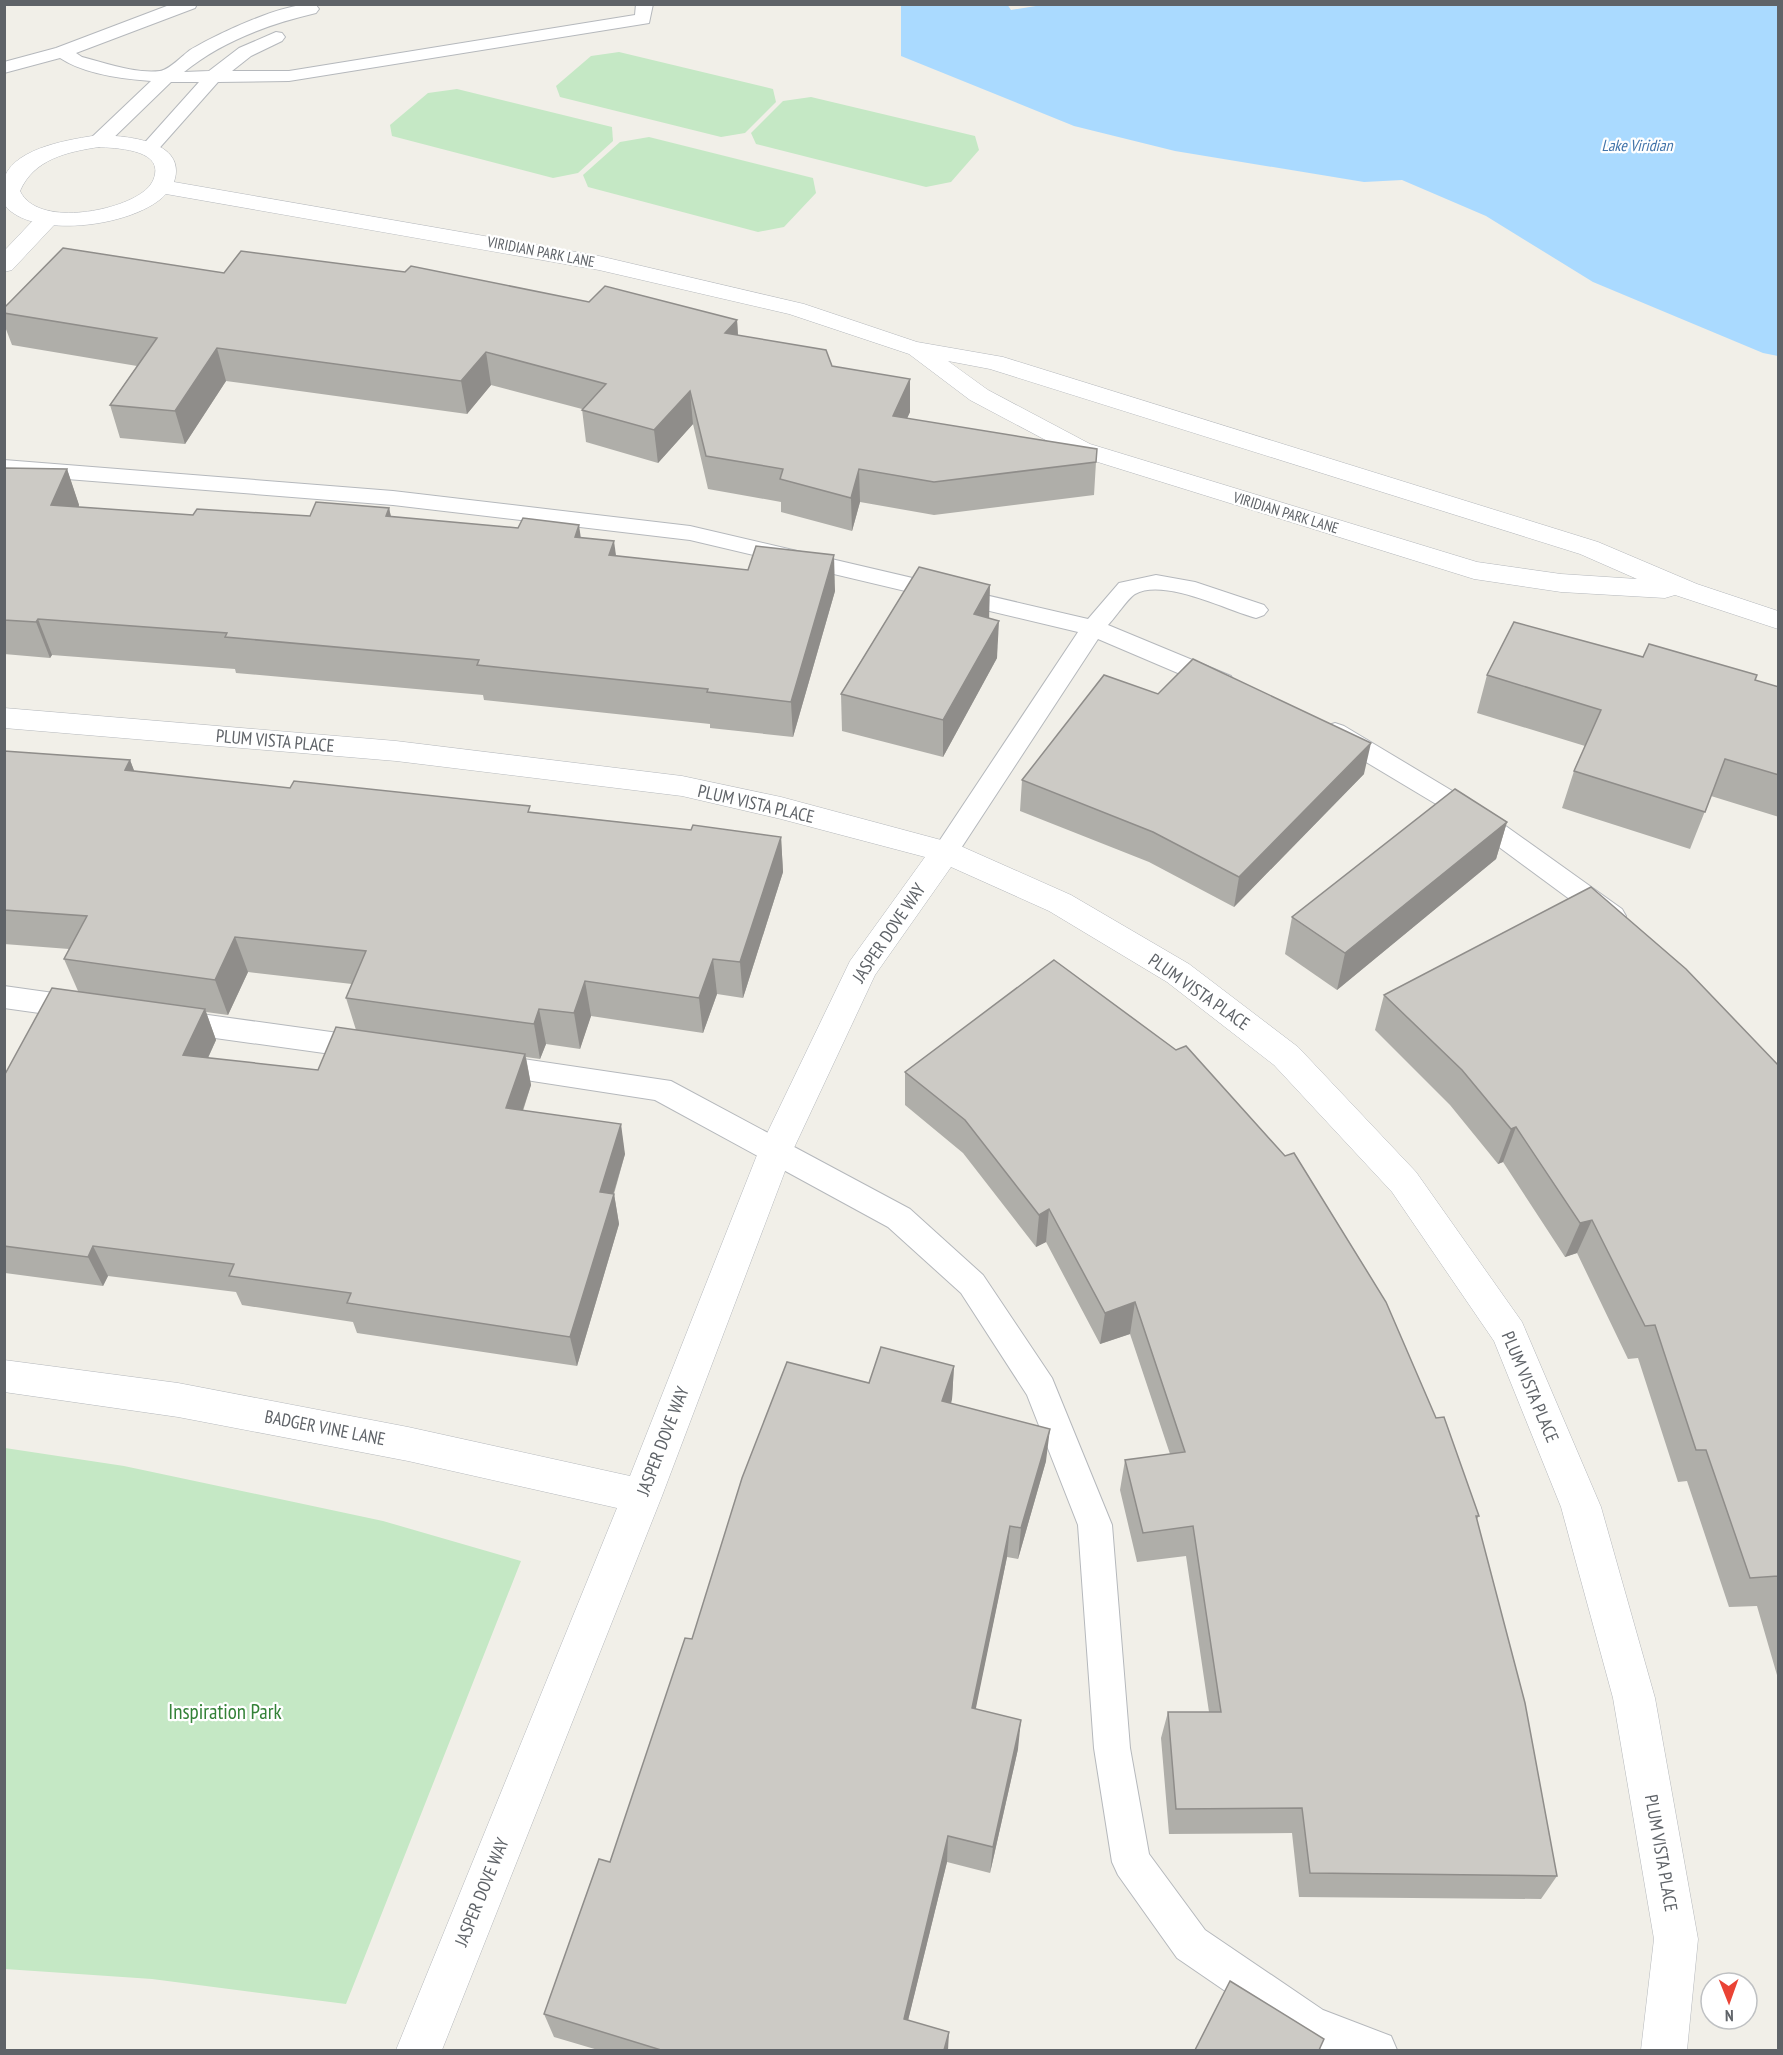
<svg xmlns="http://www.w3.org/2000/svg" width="1783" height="2055" font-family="'PT Sans Narrow',sans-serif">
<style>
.green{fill:#c5e8c5}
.water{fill:#aadaff}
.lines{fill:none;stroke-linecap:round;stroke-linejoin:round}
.service-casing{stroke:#b5b8bc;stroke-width:2}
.minor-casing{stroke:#b5b8bc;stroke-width:1}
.tertiary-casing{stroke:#b5b8bc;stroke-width:1}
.service{fill:#fff;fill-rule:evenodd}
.minor{fill:#fff;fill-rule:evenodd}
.tertiary{fill:#fff;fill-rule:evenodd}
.wall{fill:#afaea9;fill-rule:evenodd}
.shaded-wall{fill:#8f8d8a}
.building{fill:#cccac5;stroke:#8f8d8a;stroke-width:1.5}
.labels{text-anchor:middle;stroke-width:4.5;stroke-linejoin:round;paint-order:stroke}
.far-street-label{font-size:15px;fill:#5f6368;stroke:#fff}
.far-water-label{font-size:16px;font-style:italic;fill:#4174aa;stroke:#fff}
.street-label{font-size:18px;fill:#5f6368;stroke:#fff}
.near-park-label{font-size:21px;fill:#348238;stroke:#fff}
</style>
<rect width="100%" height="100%" fill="#f1efe8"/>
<!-- green -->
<g class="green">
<path d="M619 52 773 89 776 102 745 133 721 137 560 97 556 86 591 56Z"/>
<path d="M457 89 612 127 613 141 578 173 553 178 392 136 390 125 428 93Z"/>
<path d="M811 97 975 136 979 150 951 182 926 187 756 144 751 133 783 101Z"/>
<path d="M649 137 813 178 816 193 784 227 758 232 588 187 583 175 620 142Z"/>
<path d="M5 1448 124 1466 383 1521 521 1561 346 2004 152 1979 5 1969Z"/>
</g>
<!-- water -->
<path class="water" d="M1007 4 1011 10 1048 4 1778 5V356L1763 353 1593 282 1486 216 1402 180 1364 182 1175 151 1074 126 901 56V5Z"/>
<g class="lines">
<!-- service casing -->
<g class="service-casing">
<g id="service">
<path d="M172 4H197L195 8 76 53 82 57C106 63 135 74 160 71 169 70 182 56 190 50 216 35 287 0 316 5L319 9 316 13C269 24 222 41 184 72L209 71 239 48 276 32 282 33 285 37 282 41 251 56 232 71H289L635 15 636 4H653L649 23 643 24 289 81 218 82 155 153H141L139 149 199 82H171L106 145H92L90 141 92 137 151 81C122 79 84 74 60 58L4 73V62L56 48Z"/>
<path d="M4 460 393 491 690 526 1088 619 1119 583 1156 575 1195 582 1264 605 1268 610 1264 615 1256 618C1226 610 1164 578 1135 594 1128 598 1115 618 1108 625L1231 676 1234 682 1231 688 1222 690 1213 688 1098 639 954 859 945 861 936 859 932 852 1078 632 690 540 393 505 4 474Z"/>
<path d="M1335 723 1344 726 1479 807 1622 909 1626 916 1622 923 1612 926 1602 923 1461 819 1326 738 1322 732 1326 726Z"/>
<path d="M4 986 82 997 92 1000 96 1008 92 1016 82 1019 4 1008Z"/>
<path d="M172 1010 367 1037 377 1040 381 1048 377 1056 367 1059 172 1032 162 1029 158 1021 162 1013Z"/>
<path d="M490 1054 671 1081 910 1209 983 1275 1052 1378 1112 1525 1130 1748 1149 1854 1205 1930 1323 2010 1391 2036 1397 2050H1324L1297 2040 1177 1958 1118 1875 1112 1862 1094 1748 1078 1525 1027 1395 961 1293 888 1227 655 1100 480 1073 476 1065 480 1057Z"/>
</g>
</g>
<!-- minor casing -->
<g class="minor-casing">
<g id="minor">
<path d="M48 211 56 213 59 218 56 223 12 270 4 272V251L40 213Z"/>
<path d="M4 708 396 741 682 776 781 797 956 844 1071 895 1189 964 1298 1047 1416 1172 1522 1322 1601 1507 1655 1698 1698 1939 1687 2050H1641L1654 1939 1613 1698 1561 1507 1494 1341 1392 1192 1274 1065 1167 982 1049 911 951 867 875 975 793 1150 662 1496 442 2050H396L617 1508 408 1461 178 1417 4 1392V1360L178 1383 408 1427 630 1476 759 1150 850 961 925 857 781 819 682 796 396 761 4 728Z"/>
</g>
</g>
<!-- tertiary casing -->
<g class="tertiary-casing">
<path id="tertiary" d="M99 135C126 136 188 140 174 182L599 256 804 304 917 342 1003 357 1598 542 1697 584 1778 611V629L1675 595 1665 598 1561 592 1474 579 1072 454 970 400 909 354 789 314 599 270 166 194C138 225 39 240 7 208 3 203 4 195 4 190 4 186 4 180 5 176 17 147 72 139 99 135ZM99 147C114 148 160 149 155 174 154 181 149 188 143 192 117 212 37 227 20 191 34 159 67 152 99 147ZM948 361 990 369 1580 554 1637 579 1561 574 1477 562 1090 444 988 390Z"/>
</g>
<!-- service -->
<use href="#service" class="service"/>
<!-- minor -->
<use href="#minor" class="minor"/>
<!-- tertiary -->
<use href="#tertiary" class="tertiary"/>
</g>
<!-- wall -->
<g class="wall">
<path d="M224 273 589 302 737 320 738 335 832 366 910 412 907 418 1096 462 1094 495 934 515 860 502 852 531 781 512V502L708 489 693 424 658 463 586 442 582 409 491 385 467 414 226 381 185 444 120 438 110 405 137 366 12 345 4 324V308Z"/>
<path d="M4 468 67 469 79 505V507L193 515 310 516 389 508 391 517 581 538 616 556 835 591 793 737 710 728V724L484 700 483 695 236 673 235 669 52 655 50 658 4 654Z"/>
<path d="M989 618 997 658 943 757 842 731 841 694Z"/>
<path d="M1643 657 1755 680 1779 687V817L1711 796 1690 849 1562 808 1574 771 1585 746 1477 713 1487 675Z"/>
<path d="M4 751 130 760 134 771 290 788 531 812 691 830 781 837 783 872 743 998 717 994 703 1033 591 1016 580 1049 546 1044 540 1059 526 1057 531 1085 523 1111 625 1154 614 1194 619 1224 577 1366 357 1333 353 1322 242 1305 236 1292 108 1276 103 1286 5 1273 4 1076 78 991 64 959 69 949 4 944ZM248 972 352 984 346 998 356 1030 318 1070 208 1058 216 1040 206 1012 228 1015Z"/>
<path d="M1364 774 1234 907 1149 862 1020 811 1022 780Z"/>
<path d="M1507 822 1496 859 1337 990 1285 954 1292 917Z"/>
<path d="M1384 995 1779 1066V1682L1757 1606 1729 1607 1687 1481 1678 1482 1638 1358 1628 1359 1577 1253 1565 1257 1503 1162 1498 1164 1450 1105 1375 1030Z"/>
<path d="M905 1072 1479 1516 1477 1519 1557 1876 1541 1899 1299 1897 1292 1833 1169 1834 1161 1738 1168 1712H1209L1186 1556 1137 1562 1120 1490 1125 1460 1170 1454 1130 1334 1100 1344 1046 1242 1036 1247 963 1153 905 1105Z"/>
<path d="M954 1366 952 1399 951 1404 1046 1461 1018 1559 1007 1557 975 1709 1018 1749 990 1873 947 1862 908 2020 948 2050H598L554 2037 544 2014 610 1862 692 1639 869 1383Z"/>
</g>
<!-- shaded-wall -->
<g class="shaded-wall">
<path d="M737 320 739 353 725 333Z"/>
<path d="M217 348 226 381 185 444 175 411Z"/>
<path d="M486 352 491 385 467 414 461 381Z"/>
<path d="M910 379V412L893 449V416Z"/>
<path d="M690 391 693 424 658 463 654 430Z"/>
<path d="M67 469 79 505 64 540 51 505Z"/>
<path d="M859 469 860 502 852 531 851 498Z"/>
<path d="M389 508 397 544 386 516Z"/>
<path d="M579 525 584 560 575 537Z"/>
<path d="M614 541 619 577 609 555Z"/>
<path d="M834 555 835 591 793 737 791 702Z"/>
<path d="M990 585 989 622 974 614Z"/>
<path d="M38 619 52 655 50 658 36 622Z"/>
<path d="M999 621 997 658 943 757V720Z"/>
<path d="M1371 743 1364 774 1234 907 1239 877Z"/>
<path d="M130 760 144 796 125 770Z"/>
<path d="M1507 822 1496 859 1337 990 1345 953Z"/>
<path d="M781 837 783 872 743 998 740 962Z"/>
<path d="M235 937 248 972 228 1015 215 980Z"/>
<path d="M713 959 717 994 703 1033 699 998Z"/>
<path d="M585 981 591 1016 580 1049 574 1013Z"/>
<path d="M205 1009 216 1040 195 1086 183 1055Z"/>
<path d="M539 1009 546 1044 540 1059 534 1024Z"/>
<path d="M525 1054 531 1085 513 1139 506 1108Z"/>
<path d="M621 1124 625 1154 605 1222 600 1192Z"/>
<path d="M1516 1127 1503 1162 1498 1164 1511 1129Z"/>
<path d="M614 1194 619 1224 577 1366 570 1337Z"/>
<path d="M1049 1209 1046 1242 1036 1247 1039 1215Z"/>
<path d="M1592 1220 1577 1253 1565 1257 1580 1223Z"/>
<path d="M93 1246 108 1276 103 1286 88 1257Z"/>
<path d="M1135 1302 1130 1334 1100 1344 1105 1313Z"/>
<path d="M954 1366 952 1399 941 1434 942 1401Z"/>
<path d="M1050 1429 1046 1461 1018 1559 1021 1528Z"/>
<path d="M1010 1526 1007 1557 970 1737 972 1708Z"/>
<path d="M1021 1720 1018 1749 990 1873 993 1847Z"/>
<path d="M948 1836 947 1862 903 2041 904 2019Z"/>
<path d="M949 2032 948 2050H944Z"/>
</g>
<!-- building -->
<g class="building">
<path d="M63 248 224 273 241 251 405 272 411 266 589 302 605 286 737 320 725 333 826 350 832 366 910 379 893 416 1097 449 1096 462 934 482 859 469 851 498 780 479 783 469 706 456 690 391 654 430 582 410 606 384 486 352 461 381 217 348 175 411 110 405 157 338 4 313V308Z"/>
<path d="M4 468 67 469 51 505 193 515 197 509 310 516 316 502 389 508 386 516 518 528 523 518 579 525 575 537 614 541 609 555 748 570 756 546 834 555 791 702 707 692 708 689 477 665 479 660 225 637 227 633 38 619 36 622 4 620Z"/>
<path d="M919 567 990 585 974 614 999 621 943 720 841 694Z"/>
<path d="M1514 622 1643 657 1649 644 1757 675 1755 680 1779 687V775L1725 759 1705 812 1574 771 1601 710 1487 675Z"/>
<path d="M1193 659 1371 743 1239 877 1153 832 1022 780 1104 675 1158 694Z"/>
<path d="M4 751 130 760 125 770 290 788 294 781 530 806 528 812 691 830 693 825 781 837 740 962 713 959 699 998 585 981 574 1013 539 1009 534 1024 346 998 366 951 235 937 215 980 64 959 87 916 4 910Z"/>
<path d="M1455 789 1507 822 1345 953 1292 917Z"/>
<path d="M1591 887 1686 969 1779 1066V1577L1778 1576 1750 1578 1706 1450H1696L1655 1325 1645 1326 1592 1220 1580 1223 1516 1127 1511 1129 1462 1070 1384 995Z"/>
<path d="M1054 960 1176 1050 1186 1046 1285 1156 1294 1153 1386 1302 1436 1418 1444 1417 1479 1516H1476L1525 1703 1557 1876 1310 1873 1302 1808 1176 1809 1168 1712H1221L1193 1526 1143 1533 1125 1460 1185 1452 1135 1302 1105 1313 1049 1209 1039 1215 965 1120 905 1072Z"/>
<path d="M52 988 205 1009 183 1055 318 1070 336 1027 525 1054 506 1108 621 1124 600 1192 614 1194 570 1337 347 1303 351 1293 229 1276 234 1264 93 1246 88 1257 4 1246V1076Z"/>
<path d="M881 1347 954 1366 942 1401 1050 1429 1021 1528 1010 1526 972 1708 1021 1720 993 1847 948 1836 904 2019 949 2032 944 2050H661L544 2014 599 1859 610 1862 685 1638 692 1639 742 1478 787 1362 869 1383Z"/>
<path d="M1230 1981 1324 2039 1319 2050H1195Z"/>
</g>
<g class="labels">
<!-- far-street labels -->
<g class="far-street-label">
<text transform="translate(541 252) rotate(11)" y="5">VIRIDIAN PARK LANE</text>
<text transform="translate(1286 513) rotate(17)" y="5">VIRIDIAN PARK LANE</text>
</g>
<!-- far-water labels -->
<g class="far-water-label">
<text x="1637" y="151">Lake Viridian</text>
</g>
<!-- street labels -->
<g class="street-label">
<text transform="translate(275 741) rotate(5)" y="6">PLUM VISTA PLACE</text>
<text transform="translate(756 804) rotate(13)" y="6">PLUM VISTA PLACE</text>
<text transform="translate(889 933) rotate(-56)" y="6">JASPER DOVE WAY</text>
<text transform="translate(1199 992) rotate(35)" y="6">PLUM VISTA PLACE</text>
<text transform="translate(1530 1387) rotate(67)" y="6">PLUM VISTA PLACE</text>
<text transform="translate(325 1428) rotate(11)" y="6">BADGER VINE LANE</text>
<text transform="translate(663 1441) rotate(-69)" y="6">JASPER DOVE WAY</text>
<text transform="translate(1661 1853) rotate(80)" y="6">PLUM VISTA PLACE</text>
<text transform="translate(482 1892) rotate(-68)" y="6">JASPER DOVE WAY</text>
</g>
<!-- near-park labels -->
<g class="near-park-label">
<text x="225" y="1719">Inspiration Park</text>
</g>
</g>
<!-- border -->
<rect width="1783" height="2055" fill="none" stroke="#5f6368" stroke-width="12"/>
<!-- north arrow -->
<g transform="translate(1729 2001) rotate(179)"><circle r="28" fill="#ffffff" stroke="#bfc1c3" stroke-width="1.5"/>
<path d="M0-4.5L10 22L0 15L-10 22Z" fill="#ea4335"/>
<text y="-9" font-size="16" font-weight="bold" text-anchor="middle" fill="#5f6368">N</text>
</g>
</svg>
